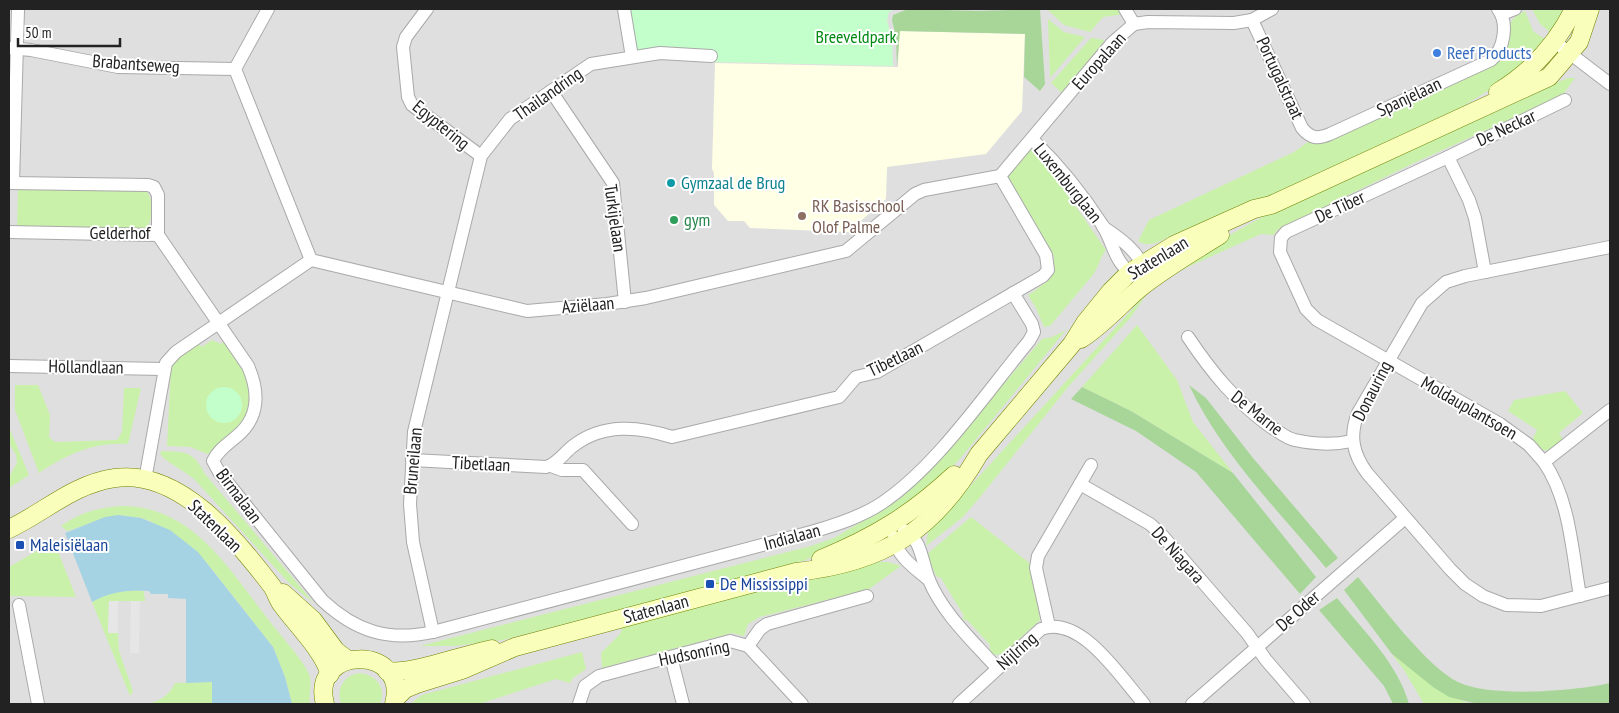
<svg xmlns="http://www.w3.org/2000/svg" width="1619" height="713" font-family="'PT Sans Narrow',sans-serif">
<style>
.residential{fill:#e0dfdf}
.education{fill:#feffe5}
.grass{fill:#caf1aa}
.forest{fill:#a8d699}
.park{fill:#c3ffca}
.parking{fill:#e6e6e6}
.water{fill:#a5d3e4}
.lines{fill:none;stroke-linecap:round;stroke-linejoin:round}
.street-casing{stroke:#a9a9a9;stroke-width:14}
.secondary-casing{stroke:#6f8200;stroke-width:19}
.street{stroke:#fff;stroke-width:12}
.secondary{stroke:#f9ffba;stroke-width:18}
.shop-dot{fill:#3f7fe0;stroke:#fff;stroke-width:2}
.culture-dot{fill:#0f9aa8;stroke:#fff;stroke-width:2}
.education-dot{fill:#8d6e63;stroke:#fff;stroke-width:2}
.leisure-dot{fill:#2e9e5b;stroke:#fff;stroke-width:2}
.transit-dot{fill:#1a4fb4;stroke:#fff;stroke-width:2}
.labels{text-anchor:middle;stroke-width:4;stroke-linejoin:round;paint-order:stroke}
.park-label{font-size:18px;fill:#018a12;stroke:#fff}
.shop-label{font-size:18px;fill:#366cbe;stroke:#fff;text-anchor:start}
.street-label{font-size:18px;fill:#222;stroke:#fff}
.culture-label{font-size:18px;fill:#0d838f;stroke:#fff;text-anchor:start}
.education-label{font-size:18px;fill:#785e54;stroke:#fff;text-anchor:start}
.leisure-label{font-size:18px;fill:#27864d;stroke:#fff;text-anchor:start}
.transit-label{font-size:18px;fill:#164399;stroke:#fff;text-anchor:start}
</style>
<rect width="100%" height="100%" fill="#f3f0e8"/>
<!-- residential -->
<rect class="residential" x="9" y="9" width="1601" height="695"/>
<!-- education -->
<path class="education" d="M899 31 1025 34 1022 111 986 154 887 167 886 199 848 232 750 228 744 221H728L714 205V173L712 169 715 63 898 67Z"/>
<!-- grass -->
<g class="grass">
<path d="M1047 9H1121L1124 14 1103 17 1090 32 1064 25Z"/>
<path d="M1532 9H1564L1551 33 1540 24Z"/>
<path d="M1525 11 1533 31 1546 40 1504 81 1460 108 1197 230 1176 238 1174 234C1162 240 1150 249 1138 241L1149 220 1294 152 1308 142 1322 143 1496 63C1516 48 1497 22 1525 11Z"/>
<path d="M1048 19 1064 32 1085 37 1050 78Z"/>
<path d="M1091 38 1105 40 1062 93 1051 83Z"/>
<path d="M1568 78H1575L1562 96 1414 163 1277 230 1274 235 1261 234 1181 270 1224 238 1279 208 1521 97Z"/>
<path d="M1031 149 1058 181 1106 250C1099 259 1099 267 1092 276L1050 326 1044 327 1036 308 1028 295C1044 285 1055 276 1054 256L1006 176Z"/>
<path d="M18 189 146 191C154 199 153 218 147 228L143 229 17 227Z"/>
<path d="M1148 292 1131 317 1068 387 981 496 963 517 926 546 928 532Z"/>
<path d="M1137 325 1177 380 1193 422 1233 473 1131 411 1082 387Z"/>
<path d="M1066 330 959 460 924 494 844 545 792 565 503 640 454 646H420L811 546 834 538 898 500 937 462 1042 339 1052 337Z"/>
<path d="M212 340 221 344 225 341C245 371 265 400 235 432 227 440 216 446 208 454L190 447 167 446 171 366 177 359 199 344 202 347Z"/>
<path d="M15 385H38L50 415 49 437 55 442 117 440 122 432 124 388H141L128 444C94 442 67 454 39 473L15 410Z"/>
<path d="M1565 391 1583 413 1559 433 1564 441 1550 451 1543 450 1532 440 1537 430 1508 411 1514 400Z"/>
<path d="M9 427 29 475 9 488V477L17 463 16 455 9 443Z"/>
<path d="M162 451C187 452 193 451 205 474L314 603 289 583 195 480C188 473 162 460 160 453Z"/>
<path d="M120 506C192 505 228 568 268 619 279 634 302 658 309 674 313 682 308 695 310 704H292L285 677 273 647 207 563 150 521 141 518 118 515 67 531 61 526C79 513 97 508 120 506Z"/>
<path d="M971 517 1032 565 1040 620 1003 654 995 655 990 651V645L967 620H962L964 616 941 578 936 576 927 554Z"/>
<path d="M52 542 55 544 76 597 9 596V567Z"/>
<path d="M876 562H888L901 566 869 589 760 617 748 624 744 636 732 633 602 668 601 653 620 634 624 624Z"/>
<path d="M129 590 144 591 145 601H109L108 633H118L119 651 133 691 130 696 92 602 104 595Z"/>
<path d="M582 652 586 669 573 678 570 683 556 679 479 704H410L422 695Z"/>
<path d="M1392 654 1464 702 1478 704H1424L1404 670Z"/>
<path d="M359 673C375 674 387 687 380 704H341C336 689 343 676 359 673Z"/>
<path d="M212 682V704H148C162 700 169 695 175 683Z"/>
</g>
<!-- forest -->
<g class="forest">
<path d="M908 9 978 11 1040 9 1045 84 1040 91 1024 77 1025 34 900 31 897 67 896 37 892 20 893 15Z"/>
<path d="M1189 385 1206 398 1253 458 1338 558 1326 568C1278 510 1221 454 1189 385Z"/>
<path d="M1082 387 1131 411 1233 473 1316 577 1300 594 1196 472 1136 431 1071 399Z"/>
<path d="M1358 577C1381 605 1427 667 1458 682 1491 698 1575 691 1610 683V704H1478L1449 697 1433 687 1392 654 1344 590Z"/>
<path d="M1337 598C1363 630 1398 664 1409 704H1393L1384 686 1319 610Z"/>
</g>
<!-- park -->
<g class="park">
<path d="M628 9H896L889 12 887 21 892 38 893 66 714 62 715 52H640L637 49Z"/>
<circle cx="224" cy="405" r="18"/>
</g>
<!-- parking -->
<g class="parking">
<path d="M109 601H118V633H108Z"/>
<path d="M131 601H140L139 653H130Z"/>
</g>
<!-- water -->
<path class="water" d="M118 515 141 518 170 530 198 552 273 647 285 677 292 704H212V682L186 683V599L168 598V594H151L149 591C129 589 110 592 92 602L65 533 105 517Z"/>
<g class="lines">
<!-- street casing -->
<g class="street-casing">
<g id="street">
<path d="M427 9 406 37 403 47 408 97 412 105 481 156"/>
<path d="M624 9 632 57"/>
<path d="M1125 9 1134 24"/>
<path d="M1502 14 1515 9"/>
<path d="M1252 20 1302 128C1311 139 1318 139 1330 134L1491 60C1505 49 1508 22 1498 9"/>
<path d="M1555 42 1610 84"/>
<path d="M9 48 31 50 118 67 235 69"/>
<path d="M235 69 311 260 527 311 607 304 646 298 846 251 915 194 924 190 1000 176 1112 43 1134 24 1148 22 1234 23 1252 20 1272 9"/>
<path d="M235 69 268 9"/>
<path d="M551 91 613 183 625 302"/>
<path d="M1032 139C1058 164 1083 195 1103 226 1114 244 1115 267 1137 276"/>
<path d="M1448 157 1565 100"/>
<path d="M9 183 148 185 154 187 158 195V235L9 232"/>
<path d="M13 183 18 9"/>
<path d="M1103 227C1121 239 1138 251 1146 272"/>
<path d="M158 235 248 366C259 391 260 417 237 436 228 444 218 450 213 461L219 472 322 600C355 631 388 642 433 632L811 532C836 525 861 517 882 503 937 466 986 393 1029 341L1034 332 1032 324 1013 293"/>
<path d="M1610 247 1465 276 1446 282 1422 303 1358 413C1349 436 1353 454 1367 473L1450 569 1465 584 1483 596 1506 605 1541 606 1610 588"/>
<path d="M1485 272 1475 218 1469 200 1448 157 1286 232 1281 238 1280 252 1306 309 1317 320 1500 424 1529 445 1544 462"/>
<path d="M1188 337C1212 373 1236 402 1271 427 1278 431 1287 439 1295 440 1313 444 1334 445 1352 441"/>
<path d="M9 366 163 369"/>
<path d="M412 460 546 467C557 464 564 453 573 446 603 423 638 426 672 437L839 397 856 377 877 372 1043 276 1048 270 1046 255 1000 176"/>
<path d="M551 466 562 470H583L632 524"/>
<path d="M145 480 166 363 176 352 311 260"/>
<path d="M1080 484 1091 465"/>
<path d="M904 530C922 539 922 563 929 580 943 614 973 641 997 668"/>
<path d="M894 537C896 556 916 569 929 580"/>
<path d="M1580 596C1572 551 1570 500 1544 462L1610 410"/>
<path d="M19 605 38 704"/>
<path d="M1049 626 1036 568 1038 556 1080 484 1150 524 1161 534 1247 633 1266 660 1304 704"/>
<path d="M433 632 413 542 410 504 414 432 481 156 510 119 591 64 660 53 711 56"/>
<path d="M748 646 760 629 767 624 867 596"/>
<path d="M671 657 683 704"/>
<path d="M579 704 585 686 599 676 730 641 748 646 802 704"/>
<path d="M959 704 1041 629C1081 614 1121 678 1144 704"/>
<path d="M1192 704 1405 518"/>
</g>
</g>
<!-- secondary casing -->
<g class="secondary-casing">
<g id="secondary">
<path d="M1498 92C1531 72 1557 43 1574 9"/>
<path d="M1081 339C1103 325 1120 305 1140 288 1165 268 1193 252 1220 235"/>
<path d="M9 529C45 512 73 484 115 478 180 469 236 539 271 585 276 591 277 599 282 605 298 627 321 648 330 674"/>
<path d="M821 559C875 537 912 514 954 475"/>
<path d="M283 593 313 620 336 651 348 660"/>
<path d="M387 671C410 675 466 654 492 649"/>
<path d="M396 698 405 689 417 684 462 670 515 647 796 572C884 563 935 530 979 454L1072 344 1085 323 1111 291 1129 273 1174 245 1254 209 1271 205 1549 77 1579 42 1590 9"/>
<path d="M325 704C309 645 410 644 394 704"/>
</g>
</g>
<!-- street -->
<use href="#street" class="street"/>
<!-- secondary -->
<use href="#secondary" class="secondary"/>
</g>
<!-- markers -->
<circle class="shop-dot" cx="1437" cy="53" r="5"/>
<circle class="culture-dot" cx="671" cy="183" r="5"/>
<circle class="education-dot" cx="802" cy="216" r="5"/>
<circle class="leisure-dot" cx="674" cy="220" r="5"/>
<g class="transit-dot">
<rect x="15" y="540" width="10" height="10" rx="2.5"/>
<rect x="705" y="579" width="10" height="10" rx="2.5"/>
</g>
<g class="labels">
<!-- park labels -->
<g class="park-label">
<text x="856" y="43">Breeveldpark</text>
</g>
<!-- shop labels -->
<g class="shop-label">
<text x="1447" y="59">Reef Products</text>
</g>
<!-- street labels -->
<g class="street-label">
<text transform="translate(1099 61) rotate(-48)" y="6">Europalaan</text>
<text transform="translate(136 64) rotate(4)" y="6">Brabantseweg</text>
<text transform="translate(1280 78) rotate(65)" y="6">Portugalstraat</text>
<text transform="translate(548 94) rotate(-35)" y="6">Thailandring</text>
<text transform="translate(1409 97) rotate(-25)" y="6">Spanjelaan</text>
<text transform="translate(441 125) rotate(39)" y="6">Egyptering</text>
<text transform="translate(1506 128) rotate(-25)" y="6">De Neckar</text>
<text transform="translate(1068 183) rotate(51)" y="6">Luxemburglaan</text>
<text transform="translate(1340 207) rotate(-25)" y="6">De Tiber</text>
<text transform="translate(615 218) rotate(82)" y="6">Turkijelaan</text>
<text x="120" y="239">Gelderhof</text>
<text transform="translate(1158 258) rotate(-31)" y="6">Statenlaan</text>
<text transform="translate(588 305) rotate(-5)" y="6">Aziëlaan</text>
<text transform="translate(895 359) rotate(-26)" y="6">Tibetlaan</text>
<text transform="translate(86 367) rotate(1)" y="6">Hollandlaan</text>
<text transform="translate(1372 391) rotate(-63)" y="6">Donauring</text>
<text transform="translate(1469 408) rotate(30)" y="6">Moldauplantsoen</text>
<text transform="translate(1257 413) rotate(38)" y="6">De Marne</text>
<text transform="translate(413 461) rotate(-85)" y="6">Bruneilaan</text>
<text transform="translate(481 464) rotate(3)" y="6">Tibetlaan</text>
<text transform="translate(239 496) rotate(53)" y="6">Birmalaan</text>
<text transform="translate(215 526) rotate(44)" y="6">Statenlaan</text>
<text transform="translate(792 537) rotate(-15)" y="6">Indialaan</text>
<text transform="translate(1178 555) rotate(48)" y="6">De Niagara</text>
<text transform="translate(656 609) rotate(-15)" y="6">Statenlaan</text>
<text transform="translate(1298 611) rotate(-41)" y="6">De Oder</text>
<text transform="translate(1017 651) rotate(-42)" y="6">Nijlring</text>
<text transform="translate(694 653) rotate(-12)" y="6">Hudsonring</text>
</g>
<!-- culture labels -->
<g class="culture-label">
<text x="681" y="189">Gymzaal de Brug</text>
</g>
<!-- education labels -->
<g class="education-label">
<text x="812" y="212">RK Basisschool<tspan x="812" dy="21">Olof Palme</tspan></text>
</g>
<!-- leisure labels -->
<g class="leisure-label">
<text x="684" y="226">gym</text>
</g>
<!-- transit labels -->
<g class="transit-label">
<text x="30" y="551">Maleisiëlaan</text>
<text x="720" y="590">De Mississippi</text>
</g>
</g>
<!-- border -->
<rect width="1619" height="713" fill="none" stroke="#222222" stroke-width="20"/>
<!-- scale -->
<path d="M18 38v8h102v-8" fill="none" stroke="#222222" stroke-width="2.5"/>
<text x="25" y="38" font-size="15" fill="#222222" stroke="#ffffff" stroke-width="4" paint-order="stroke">50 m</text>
</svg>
